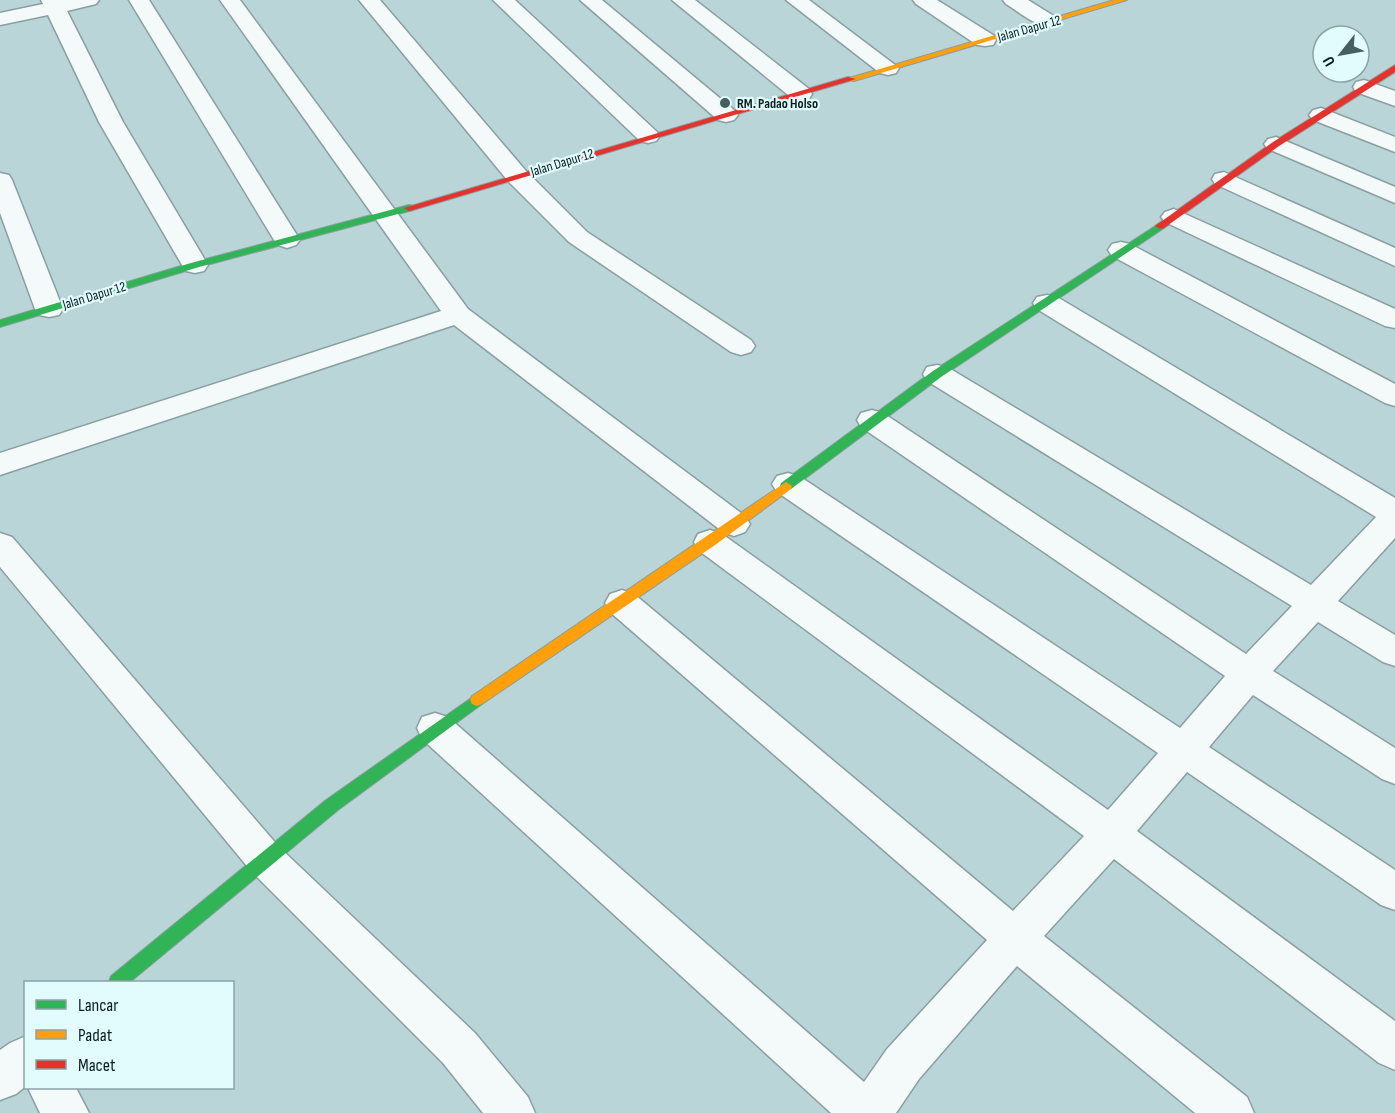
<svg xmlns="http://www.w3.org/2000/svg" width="1395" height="1113" font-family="'Sofia Sans Condensed',sans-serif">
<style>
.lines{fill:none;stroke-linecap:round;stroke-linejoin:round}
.street-casing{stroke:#899fa1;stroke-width:3}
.fast-casing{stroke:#899fa1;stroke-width:2}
.slow-casing{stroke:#899fa1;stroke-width:2}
.jam-casing{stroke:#899fa1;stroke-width:2}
.street{fill:#f4f9f9;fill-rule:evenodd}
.fast{fill:#30b455;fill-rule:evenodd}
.slow{fill:#ff9f0a;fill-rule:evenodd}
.jam{fill:#e5322d;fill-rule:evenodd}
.poi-dot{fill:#465e5f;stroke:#e2fcfe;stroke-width:2}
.labels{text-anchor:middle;stroke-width:4.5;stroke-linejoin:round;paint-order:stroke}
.far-street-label{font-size:14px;fill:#081e1f;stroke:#e2fcfe}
.far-poi-label{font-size:14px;font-weight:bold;fill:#081e1f;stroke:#e2fcfe;text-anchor:start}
</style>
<rect width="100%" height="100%" fill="#b9d5d7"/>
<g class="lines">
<!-- street casing -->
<g class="street-casing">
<g id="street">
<path d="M41 0H99L96 4 67 11 123 122 208 265 204 271 195 273 186 271 182 265 99 122 48 15 0 25V13L43 4Z"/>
<path d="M129 0H149L300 240 296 245 287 248 278 245 274 240Z"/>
<path d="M220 0H240L468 309 745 516 750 524 745 532 734 536 723 532 454 325 0 475V453L441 311Z"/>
<path d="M359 0H380L526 171 587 232 751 340 755 346 751 352 741 355 731 352 569 242 508 181Z"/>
<path d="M493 0H515L656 131 660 136 656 141 648 143 640 141Z"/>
<path d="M580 0H602L734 110 738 115 734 120 726 122 718 120Z"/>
<path d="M672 0H695L809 89 812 94 809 99 801 101 793 99Z"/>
<path d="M786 0H809L899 68 896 73 888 75 880 73Z"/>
<path d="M913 0H937L993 35 996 40 993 45 985 46 977 45 916 4Z"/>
<path d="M1003 0H1028L1057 18 1060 22 1057 26C1040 31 1021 13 1006 4Z"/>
<path d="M1364 80 1395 91V106L1356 92 1353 87 1356 82Z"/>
<path d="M1321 108 1395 137V152L1313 120 1309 115 1313 110Z"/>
<path d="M1276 137 1395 187V203L1268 149 1264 144 1268 139Z"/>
<path d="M1224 172 1395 248V266L1215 184 1212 179 1215 174Z"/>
<path d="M0 173 9 175 12 180 63 309 59 315 49 317 39 315 35 309 0 213Z"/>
<path d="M1174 209 1395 309V328L1385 326 1165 222 1161 217 1165 212Z"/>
<path d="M1121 242 1130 244 1395 384V406L1385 403 1112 256 1108 250 1112 244Z"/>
<path d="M1047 295 1057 297 1395 498V538L1338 601 1395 635V666L1383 662 1318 622 1273 671 1395 748V784L1382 779 1253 695 1209 747 1395 870V910L1381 905 1187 772 1137 831 1395 1021V1070L1379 1063 1114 859 1044 936 1247 1097 1254 1113H1195L1017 966 919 1079 896 1113H831L422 739 417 728 422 717 435 713 448 717 864 1082 887 1049 987 940 610 612 605 603 610 594 622 590 634 594 1013 911 1084 836 698 550 694 542 698 534 710 530 722 534 1108 810 1158 753 777 492 772 484 777 476 788 473 799 476 1180 728 1225 676 861 427 857 420 861 413 872 410 883 413 1246 654 1292 606 927 381 923 374 927 367 937 365 947 367 1311 585 1376 517 1037 309 1033 303 1037 297Z"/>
<path d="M0 533 12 537 279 847 475 1033 528 1097 535 1113H483L443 1063 251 871 0 567Z"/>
<path d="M26 1036V1086L16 1094 0 1100V1050L10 1043Z"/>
<path d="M28 1088H76L89 1113H40Z"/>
</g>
</g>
<!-- fast casing -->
<g class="fast-casing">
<g id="fast">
<path d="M409 205 413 206V210L199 267 0 327V320L191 263Z"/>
<path d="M1160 223 1165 226 1164 228 941 377 791 489H781L780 486 781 483 933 371Z"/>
<path d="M477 694 482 696 484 700 482 704 338 810 130 982H109L111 976 326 800Z"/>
</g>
</g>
<!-- slow casing -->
<g class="slow-casing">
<g id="slow">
<path d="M1114 0H1127L854 81 846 79Z"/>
<path d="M786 482 792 486 791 489 715 545 482 704 477 706 472 704 470 700 472 696Z"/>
</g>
</g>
<!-- jam casing -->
<g class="jam-casing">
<g id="jam">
<path d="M1395 65V72L1279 146 1164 228 1160 229 1155 226 1273 142Z"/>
<path d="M848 77 856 79 413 210 409 211 404 208Z"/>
</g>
</g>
<!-- street -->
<use href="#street" class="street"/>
<!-- fast -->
<use href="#fast" class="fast"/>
<!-- slow -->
<use href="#slow" class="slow"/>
<!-- jam -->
<use href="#jam" class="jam"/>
</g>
<!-- markers -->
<circle class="poi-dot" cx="725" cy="103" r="6"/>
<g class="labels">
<!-- far-street labels -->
<g class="far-street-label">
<text transform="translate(1029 28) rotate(-16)" y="5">Jalan Dapur 12</text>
<text transform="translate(562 162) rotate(-17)" y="5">Jalan Dapur 12</text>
<text transform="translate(94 295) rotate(-17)" y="5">Jalan Dapur 12</text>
</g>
<!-- far-poi labels -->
<g class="far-poi-label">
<text x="737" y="108">RM. Padao Holso</text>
</g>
</g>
<!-- legend -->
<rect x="24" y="981" width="210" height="108" fill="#e2fcfe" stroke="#8ba3a5" stroke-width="1.5"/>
<rect x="36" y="1000" width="30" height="9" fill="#30b455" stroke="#8ba3a5" stroke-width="1.5"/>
<text x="78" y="1011" font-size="18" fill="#081e1f">Lancar</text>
<rect x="36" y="1030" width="30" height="9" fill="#ff9f0a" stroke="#8ba3a5" stroke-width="1.5"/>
<text x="78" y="1041" font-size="18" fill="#081e1f">Padat</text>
<rect x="36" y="1060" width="30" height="9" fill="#e5322d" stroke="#8ba3a5" stroke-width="1.5"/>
<text x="78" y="1071" font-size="18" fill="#081e1f">Macet</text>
<!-- north arrow -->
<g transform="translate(1341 54) rotate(239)"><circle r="28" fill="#e2fcfe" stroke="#8ba3a5" stroke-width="1.5"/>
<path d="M0-4.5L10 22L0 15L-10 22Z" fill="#465e5f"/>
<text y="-9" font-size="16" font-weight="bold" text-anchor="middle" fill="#081e1f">U</text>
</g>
</svg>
